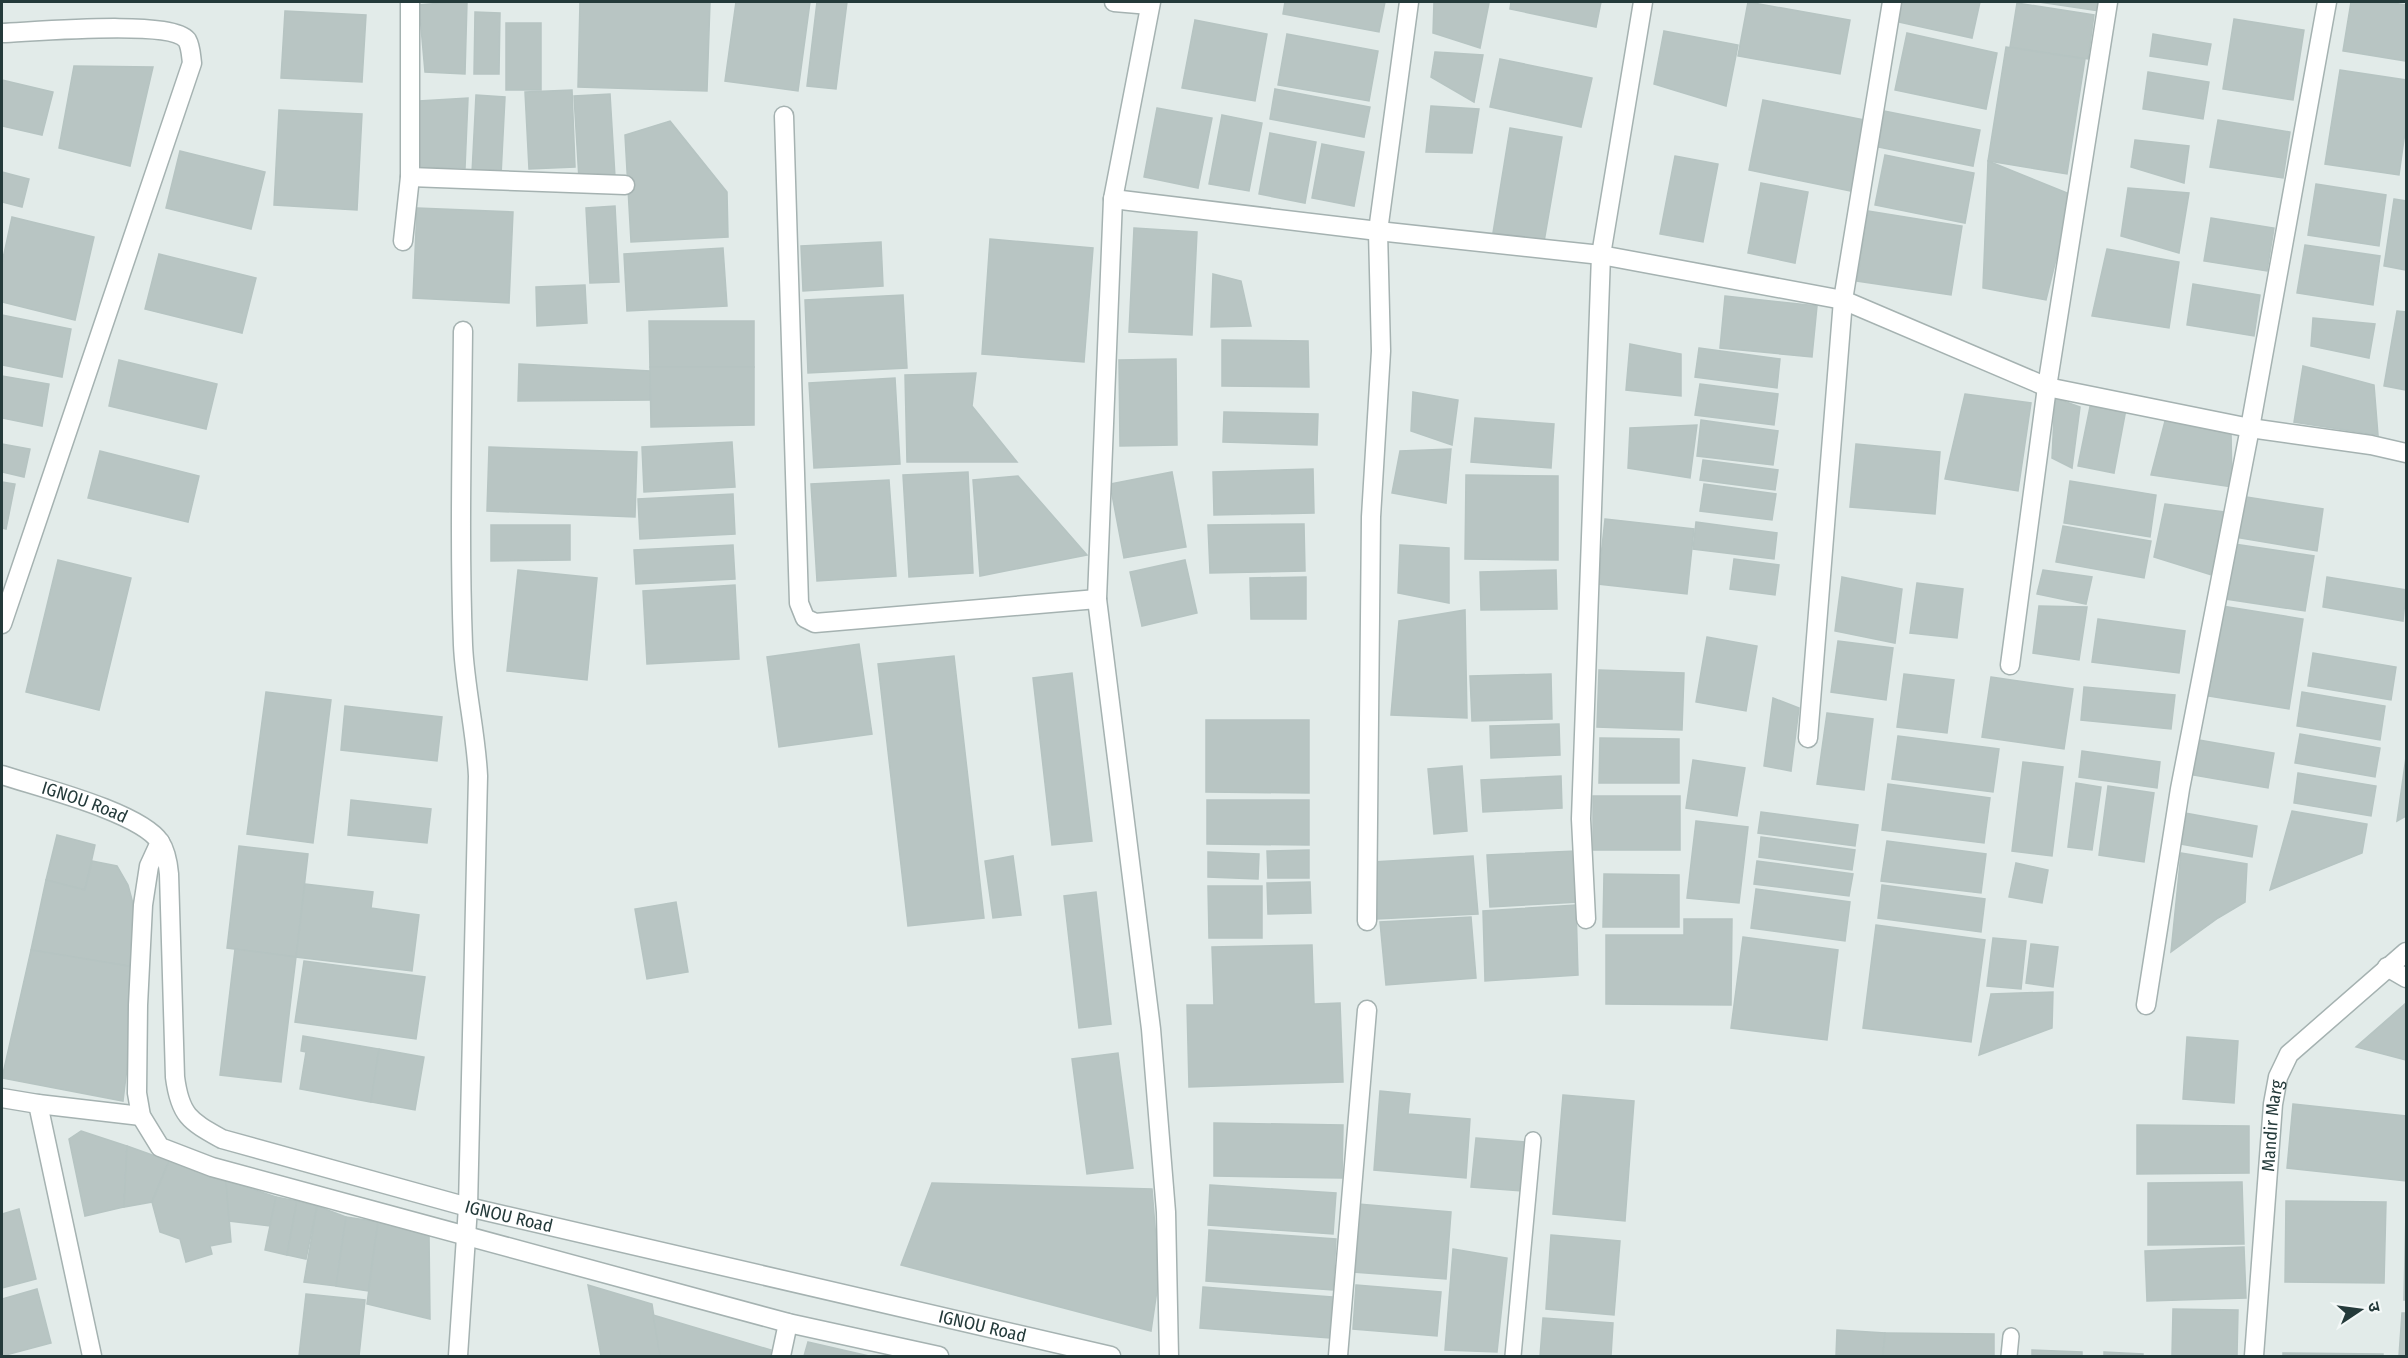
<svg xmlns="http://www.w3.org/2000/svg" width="2408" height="1358" font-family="'Fira Sans Condensed','Noto Sans Devanagari',sans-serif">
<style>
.building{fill:#b8c5c3;stroke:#b6c4c2;stroke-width:1.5}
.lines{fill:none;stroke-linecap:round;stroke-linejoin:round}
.service-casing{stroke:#a5b2b1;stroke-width:18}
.minor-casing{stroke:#a5b2b1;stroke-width:21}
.tertiary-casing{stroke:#a5b2b1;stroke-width:21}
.service{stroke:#fff;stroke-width:15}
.minor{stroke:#fff;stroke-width:18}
.tertiary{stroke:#fff;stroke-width:18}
.labels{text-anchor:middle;stroke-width:4.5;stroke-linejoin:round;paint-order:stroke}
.street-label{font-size:18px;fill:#243a3a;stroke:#f3f8f7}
</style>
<rect width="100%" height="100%" fill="#e2ebe9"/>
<!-- building -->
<g class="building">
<path d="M453 2H467L465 74 425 72 419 5Z"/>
<path d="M580 2H710L707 91 578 87Z"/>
<path d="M736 2H810L798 91 725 81Z"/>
<path d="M817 2H847L836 89 807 86Z"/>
<path d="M1285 2H1385L1379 32 1283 14Z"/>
<path d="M1434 2 1489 3 1480 48 1433 33Z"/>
<path d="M1511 2H1601L1596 27 1510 9Z"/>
<path d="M1748 2 1850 20 1840 74 1738 56Z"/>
<path d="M1898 2H1980L1972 38 1894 21Z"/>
<path d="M2039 2H2101L2099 11Z"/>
<path d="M2351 2H2386L2406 5V61L2343 51Z"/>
<path d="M2017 3 2094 15 2088 59 2010 47Z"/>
<path d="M285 11 366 15 362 82 281 78Z"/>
<path d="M475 12 500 13 499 74H474Z"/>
<path d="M2234 19 2304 30 2293 100 2223 89Z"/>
<path d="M1195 20 1267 34 1255 101 1182 88Z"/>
<rect x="506" y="23" width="35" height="67"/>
<path d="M1664 31 1738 45 1726 106 1654 84Z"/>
<path d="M1907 33 1997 53 1986 109 1895 90Z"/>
<path d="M1287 34 1378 51 1369 101 1278 85Z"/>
<path d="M2153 34 2211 44 2207 65 2150 56Z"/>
<path d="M2006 47 2085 59 2067 174 1988 161Z"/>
<path d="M1435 52 1483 55 1474 102 1431 77Z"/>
<path d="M1500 59 1592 78 1581 127 1490 107Z"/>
<path d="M74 66 153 67 130 166 59 148Z"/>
<path d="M2340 70 2406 80V125L2399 175 2325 164Z"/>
<path d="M2148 72 2209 82 2203 119 2143 109Z"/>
<path d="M2 80 53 92 42 135 2 126Z"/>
<path d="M1275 89 1370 107 1364 137 1270 119Z"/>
<path d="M572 90 575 167 529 169 525 92Z"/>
<path d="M610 94 615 177 579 179 574 96Z"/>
<path d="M476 95 505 97 501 175 472 173Z"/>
<path d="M468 98 465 168 418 167 419 101Z"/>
<path d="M1763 100 1865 120 1851 191 1749 170Z"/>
<path d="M1431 106 1479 109 1472 153 1426 152Z"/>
<path d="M1157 108 1212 118 1198 188 1144 177Z"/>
<path d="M279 110 362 114 357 210 274 205Z"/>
<path d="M1884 111 1980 130 1973 166 1878 147Z"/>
<path d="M1222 115 1262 123 1249 191 1209 184Z"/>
<path d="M2218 120 2290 132 2283 178 2210 167Z"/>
<path d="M670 121 727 192 728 237 631 242 625 135Z"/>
<path d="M1510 128 1562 137 1544 242 1493 233Z"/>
<path d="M1270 133 1316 142 1305 203 1259 194Z"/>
<path d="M2135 140 2189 146 2184 183 2131 167Z"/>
<path d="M1322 144 1364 152 1354 206 1312 198Z"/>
<path d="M180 151 265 172 251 229 166 208Z"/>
<path d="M1885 155 1974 173 1965 223 1875 205Z"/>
<path d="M1675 156 1718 164 1703 242 1660 234Z"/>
<path d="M1988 161 2072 195 2046 300 1983 288Z"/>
<path d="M2 172 29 179 22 207 2 202Z"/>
<path d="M1761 183 1808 192 1795 263 1748 253Z"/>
<path d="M2316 184 2386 195 2379 246 2308 235Z"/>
<path d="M2128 188 2189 193 2179 253 2121 236Z"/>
<path d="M2394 199 2406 201V270L2384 266Z"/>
<path d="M615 206 619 282 590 283 586 208Z"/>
<path d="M417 208 513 212 509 303 413 298Z"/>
<path d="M1868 211 1962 226 1951 295 1857 281Z"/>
<path d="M12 217 94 237 75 320 2 302V263Z"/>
<path d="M2211 218 2274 228 2267 271 2204 261Z"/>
<path d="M1134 228 1197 232 1192 335 1129 332Z"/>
<path d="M990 239 1093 248 1084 362 982 354Z"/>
<path d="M881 242 883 286 803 291 801 246Z"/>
<path d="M2305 245 2380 256 2373 305 2297 293Z"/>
<path d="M723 248 727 306 627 311 624 254Z"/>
<path d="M2107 249 2179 262 2169 328 2092 316Z"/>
<path d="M159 254 256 278 242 333 145 309Z"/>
<path d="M1213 274 1241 281 1251 326 1211 327Z"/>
<path d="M2193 284 2260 295 2254 336 2187 325Z"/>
<path d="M585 285 587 323 537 326 536 287Z"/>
<path d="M903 295 907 368 808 373 805 300Z"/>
<path d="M1725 296 1817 306 1812 357 1720 348Z"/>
<path d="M2397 311 2406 312V390L2384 386Z"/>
<path d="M2 315 71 329 62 377 2 365Z"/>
<path d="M2313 318 2375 324 2369 358 2311 346Z"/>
<path d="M649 321H754V367H650Z"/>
<path d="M1222 340 1308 341 1309 387 1222 386Z"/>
<path d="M1630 344 1681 354V396L1626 390Z"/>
<path d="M1699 348 1780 359 1777 388 1695 377Z"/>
<path d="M1176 359 1177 445 1120 446 1119 360Z"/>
<path d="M119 360 217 384 206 429 109 406Z"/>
<path d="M519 364 650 371V400L518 401Z"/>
<path d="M2303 366 2374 385 2378 435 2294 422Z"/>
<path d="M650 367H754V425L651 427Z"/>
<path d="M976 373 972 406 1017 462H907L905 375Z"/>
<path d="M2 376 49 384 42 426 2 418Z"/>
<path d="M895 378 900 464 814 468 809 383Z"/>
<path d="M1700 384 1778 394 1774 425 1695 415Z"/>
<path d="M1413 392 1458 400 1452 445 1411 431Z"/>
<path d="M1965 394 2031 403 2018 491 1945 479Z"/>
<path d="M2055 398 2080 407 2072 468 2052 458Z"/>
<path d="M2091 402 2126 409 2114 473 2078 466Z"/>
<path d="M1224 412 1318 414 1317 445 1223 442Z"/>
<path d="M1475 418 1554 424 1551 468 1471 462Z"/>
<path d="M1701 420 1778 431 1773 465 1697 456Z"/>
<path d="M2165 421 2231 431 2232 487 2151 475Z"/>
<path d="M1697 425 1690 478 1628 468 1630 428Z"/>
<path d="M732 442 735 487 644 492 642 447Z"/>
<path d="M2 444 30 449 24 477 2 472Z"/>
<path d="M1856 444 1940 452 1935 514 1850 507Z"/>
<path d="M489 447 637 452 635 517 487 511Z"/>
<path d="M1451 449 1446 503 1392 493 1400 451Z"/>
<path d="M100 451 199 476 188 522 88 498Z"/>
<path d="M1703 460 1778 470 1775 490 1700 480Z"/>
<path d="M1313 469 1314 513 1214 515 1213 472Z"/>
<path d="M968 472 973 573 909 577 903 475Z"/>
<path d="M1172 472 1186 547 1124 558 1110 484Z"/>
<path d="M1466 475 1558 476V560L1465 559Z"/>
<path d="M1018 476 1087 555 980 576 973 480Z"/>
<path d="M889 480 896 576 817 581 811 484Z"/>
<path d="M2070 481 2156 495 2150 537 2064 523Z"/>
<path d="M2 482 15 484 6 529 2 528Z"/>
<path d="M1704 484 1776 494 1772 520 1700 511Z"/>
<path d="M733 494 735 534 640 539 638 499Z"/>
<path d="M2240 496 2323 509 2317 551 2234 537Z"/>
<path d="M2165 504 2224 512 2215 576 2154 557Z"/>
<path d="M1605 519 1694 529 1687 594 1598 584Z"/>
<path d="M1696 522 1777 533 1774 559 1693 549Z"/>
<path d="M1304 524 1305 571 1210 573 1208 525Z"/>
<path d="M491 525H570V560L491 561Z"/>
<path d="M2063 526 2151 541 2144 578 2056 562Z"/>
<path d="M2234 544 2314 556 2305 611 2226 599Z"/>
<path d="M733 545 735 579 636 584 634 550Z"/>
<path d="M1400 545 1449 548V603L1398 593Z"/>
<path d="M1734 559 1779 565 1775 595 1730 589Z"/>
<path d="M58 560 131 578 99 710 26 692Z"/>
<path d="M1185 560 1197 613 1142 626 1130 572Z"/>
<path d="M518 570 597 578 587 680 507 671Z"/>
<path d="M1556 570 1557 609 1481 610 1480 572Z"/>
<path d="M2043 570 2092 577 2086 604 2037 594Z"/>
<path d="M1306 577V619H1251L1250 578Z"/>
<path d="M1842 577 1902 589 1895 643 1835 631Z"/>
<path d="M2327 577 2406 590 2403 621 2323 607Z"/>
<path d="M1917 583 1963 589 1957 638 1910 633Z"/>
<path d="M735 585 739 659 647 664 643 591Z"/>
<path d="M2039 606 2087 607 2079 660 2033 653Z"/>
<path d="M2222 606 2303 619 2289 709 2208 696Z"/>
<path d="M1465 610 1467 718 1391 715 1399 621Z"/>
<path d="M2098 619 2185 631 2179 673 2092 662Z"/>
<path d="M1707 637 1757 646 1746 711 1696 702Z"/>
<path d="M1838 641 1893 648 1886 700 1831 692Z"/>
<path d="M859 644 872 734 779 747 767 657Z"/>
<path d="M2313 653 2396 667 2391 700 2308 686Z"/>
<path d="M954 656 984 918 908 926 878 664Z"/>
<path d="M1599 670 1684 673 1682 730 1597 727Z"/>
<path d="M1072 673 1092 841 1052 845 1033 678Z"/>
<path d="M1551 674 1552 719 1472 721 1470 676Z"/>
<path d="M1904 674 1954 680 1947 733 1897 727Z"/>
<path d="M1991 677 2073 689 2064 749 1982 737Z"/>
<path d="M2084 687 2175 695 2171 729 2081 720Z"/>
<path d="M266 692 331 700 313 843 247 834Z"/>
<path d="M2302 692 2385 706 2380 740 2297 726Z"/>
<path d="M1773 698 1799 708 1791 771 1764 766Z"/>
<path d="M345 706 442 717 437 761 341 750Z"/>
<path d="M1827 713 1873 719 1864 790 1817 784Z"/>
<path d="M1206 720H1309V793L1206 792Z"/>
<path d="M1559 724 1560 755 1491 758 1490 726Z"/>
<path d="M2300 734 2380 748 2375 777 2295 763Z"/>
<path d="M1898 736 1999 749 1993 792 1892 779Z"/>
<path d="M1600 738 1679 739V783H1599Z"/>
<path d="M2199 740 2274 753 2268 788 2193 775Z"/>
<path d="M2082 751 2160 762 2157 788 2079 777Z"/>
<path d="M2406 757V816L2397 821Z"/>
<path d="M1693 760 1745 768 1737 816 1686 808Z"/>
<path d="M2023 762 2063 767 2052 856 2012 851Z"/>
<path d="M1462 766 1467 831 1434 834 1428 769Z"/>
<path d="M2298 773 2376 786 2371 816 2294 803Z"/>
<path d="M1561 776 1562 808 1483 812 1481 780Z"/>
<path d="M2076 783 2101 787 2092 850 2068 847Z"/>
<path d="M1888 784 1990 798 1984 843 1882 830Z"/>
<path d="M2108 786 2154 793 2144 862 2099 855Z"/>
<rect x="1593" y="796" width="87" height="54"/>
<path d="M351 800 431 809 427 843 348 835Z"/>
<path d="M1207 800H1309V845L1207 844Z"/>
<path d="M2292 811 2367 824 2362 853 2270 890Z"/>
<path d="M1761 812 1858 825 1855 846 1758 833Z"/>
<path d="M2185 813 2257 826 2252 857 2180 844Z"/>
<path d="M1696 821 1748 827 1739 903 1687 898Z"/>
<path d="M57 835 95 845 85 890 46 880Z"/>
<path d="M1761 837 1855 850 1852 870 1759 857Z"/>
<path d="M1887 841 1986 854 1981 893 1881 881Z"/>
<path d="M239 846 308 854 296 957 227 948Z"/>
<path d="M1309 850V878H1268L1267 851Z"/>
<path d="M1576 851 1579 902 1490 907 1487 855Z"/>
<path d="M1208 852 1259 854 1258 879 1208 877Z"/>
<path d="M2181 853 2247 864 2245 902 2218 918 2171 952Z"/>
<path d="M1013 856 1021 915 993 918 985 861Z"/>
<path d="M1473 856 1478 914 1376 919 1373 862Z"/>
<path d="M92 861 117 866 128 885 138 922 134 967 31 950 46 880 85 890Z"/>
<path d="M1757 861 1853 874 1849 896 1754 884Z"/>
<path d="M2016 863 2048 870 2042 903 2009 897Z"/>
<path d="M1604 874 1679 875V927H1603Z"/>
<path d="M1310 882 1311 913 1268 914 1267 883Z"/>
<path d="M305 884 373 892 371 908 419 915 412 971 296 957Z"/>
<path d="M1882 885 1985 899 1981 932 1878 918Z"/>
<path d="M1208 886H1262V938H1209Z"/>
<path d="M1756 889 1850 902 1845 941 1751 928Z"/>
<path d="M1096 892 1111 1024 1079 1028 1064 896Z"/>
<path d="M676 902 688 972 647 979 635 909Z"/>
<path d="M1576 905 1578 975 1485 981 1483 911Z"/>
<path d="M1471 917 1476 978 1386 985 1380 922Z"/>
<path d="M1684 919H1732L1731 1005 1606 1004V935H1684Z"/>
<path d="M1876 925 1985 940 1971 1042 1863 1028Z"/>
<path d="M1743 937 1838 950 1827 1040 1731 1028Z"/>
<path d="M1993 938 2026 941 2021 989 1987 986Z"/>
<path d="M2031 944 2058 947 2053 987 2026 983Z"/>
<path d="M1312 945 1314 1004 1340 1003 1343 1082 1189 1087 1187 1005H1214L1212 947Z"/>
<path d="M235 949 296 957 281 1082 220 1075Z"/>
<path d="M31 950 134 967 131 1035 123 1101 2 1078Z"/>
<path d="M304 961 425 977 416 1039 295 1022Z"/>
<path d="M2053 992 2052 1028 1979 1055 1991 994Z"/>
<path d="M2405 1004 2406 1060 2356 1047Z"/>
<path d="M303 1036 379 1049 371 1102 300 1089 306 1052 301 1051Z"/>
<path d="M2187 1037 2238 1041 2234 1103 2183 1099Z"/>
<path d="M379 1049 424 1057 415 1110 371 1102Z"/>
<path d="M1118 1053 1133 1168 1087 1174 1072 1059Z"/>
<path d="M1380 1091 1410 1094 1408 1114 1470 1119 1466 1178 1374 1170Z"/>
<path d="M1563 1095 1634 1101 1625 1221 1553 1214Z"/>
<path d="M2293 1104 2406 1116V1181L2287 1168Z"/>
<path d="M1214 1123 1343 1125 1342 1178 1214 1176Z"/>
<path d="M2137 1125 2249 1126V1173L2137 1174Z"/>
<path d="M81 1131 127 1146 124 1207 85 1216 69 1139Z"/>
<path d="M1476 1138 1525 1142 1522 1191 1471 1187Z"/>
<path d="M127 1146 169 1161 152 1202 124 1207Z"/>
<path d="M169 1161 226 1180 231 1242 210 1246 212 1254 186 1262 180 1239 160 1232 152 1202Z"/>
<path d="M226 1180 276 1197 270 1226 229 1221Z"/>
<path d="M2242 1182 2244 1244 2148 1245V1183Z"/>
<path d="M932 1183 1152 1189 1159 1277 1151 1331 901 1265Z"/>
<path d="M1210 1185 1336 1193 1333 1234 1208 1225Z"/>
<path d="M276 1197 297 1201 287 1255 265 1250Z"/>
<path d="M297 1201 317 1206 306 1259 287 1255Z"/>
<path d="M2286 1201 2386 1202 2384 1283 2285 1282Z"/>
<path d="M1358 1204 1451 1212 1446 1279 1353 1272Z"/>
<path d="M317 1206 346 1217 336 1286 304 1282Z"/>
<path d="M19 1209 36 1279 2 1288V1214Z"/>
<path d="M2406 1211V1300H2404Z"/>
<path d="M346 1217 378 1222 368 1291 336 1286Z"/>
<path d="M378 1222 429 1233 430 1319 367 1304Z"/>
<path d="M1209 1230 1336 1239 1333 1290 1206 1281Z"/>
<path d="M1551 1235 1620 1241 1614 1315 1546 1309Z"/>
<path d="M2244 1247 2246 1298 2147 1301 2145 1251Z"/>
<path d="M1453 1249 1507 1258 1497 1352 1445 1350Z"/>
<path d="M588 1285 652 1304 660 1356H601Z"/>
<path d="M1356 1285 1441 1292 1437 1336 1353 1329Z"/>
<path d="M1203 1287 1332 1297 1330 1338 1200 1328Z"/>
<path d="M37 1289 51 1343 2 1356V1299Z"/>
<path d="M306 1294 365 1300 359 1356H299Z"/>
<path d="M2173 1309 2238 1310 2237 1356H2172Z"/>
<path d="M2402 1313H2406V1356H2399Z"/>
<path d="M653 1315 771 1350 770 1356H660Z"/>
<path d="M1543 1318 1613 1323 1611 1356H1540Z"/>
<path d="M1837 1330 1885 1333 1883 1356H1836Z"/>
<path d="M1885 1333 1994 1334V1356H1883Z"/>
<path d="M808 1342 869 1356H804Z"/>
<path d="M2032 1350 2082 1352V1356H2032Z"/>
<path d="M2104 1352 2143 1354V1356H2104Z"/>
<path d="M2283 1353 2383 1354V1356H2283Z"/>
</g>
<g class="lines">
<!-- service casing -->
<g class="service-casing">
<g id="service">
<path d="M1513 1356 1533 1140"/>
<path d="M2009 1356 2011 1336"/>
</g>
</g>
<!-- minor casing -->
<g class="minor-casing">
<g id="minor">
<path d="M1114 2 1150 5"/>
<path d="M1151 2 1113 199 1097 599 1151 1029 1166 1212 1169 1356"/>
<path d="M2 33C32 32 170 19 187 40 191 47 191 56 192 63L2 624"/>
<path d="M784 116 799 603 805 618 815 623 1097 599"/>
<path d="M410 177 625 185"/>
<path d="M1113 199 1378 231 1601 255 1843 300 2047 387 2250 428 2371 445 2406 453"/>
<path d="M403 241 410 177V2"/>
<path d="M2010 665 2047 387 2108 2"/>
<path d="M1808 738 1843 300 1892 2"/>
<path d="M1586 919 1581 819 1601 255 1643 2"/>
<path d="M1367 921 1371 517 1381 351 1378 231 1409 2"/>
<path d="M2387 967 2406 978"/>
<path d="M2146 1005 2180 789 2250 428 2327 2"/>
<path d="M2 1098 38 1104 141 1116"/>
<path d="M38 1104 92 1356"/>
<path d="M458 1356 468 1207 478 776C476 732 465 689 463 645 459 541 462 436 463 331"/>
<path d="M1338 1356 1367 1010"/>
<path id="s1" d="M2254 1356 2273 1104 2278 1077 2289 1054 2406 952"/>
</g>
</g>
<!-- tertiary casing -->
<g class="tertiary-casing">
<g id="tertiary">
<path id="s2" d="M2 775C38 787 140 812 160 842 166 851 168 863 169 874L175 1077C180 1116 190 1121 222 1139L468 1207 1111 1356"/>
<path d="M160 842 149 866 143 905 138 1005 137 1093 141 1116 160 1147 212 1167 788 1323 939 1356"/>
<path d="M781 1356 788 1323"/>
</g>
</g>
<!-- service -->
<use href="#service" class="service"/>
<!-- minor -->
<use href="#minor" class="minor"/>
<!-- tertiary -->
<use href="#tertiary" class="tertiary"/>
</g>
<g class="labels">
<!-- street labels -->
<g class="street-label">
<text dy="6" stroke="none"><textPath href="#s2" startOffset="87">IGNOU Road</textPath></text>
<text dy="6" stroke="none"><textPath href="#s1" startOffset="231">Mandir Marg</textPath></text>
<text dy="6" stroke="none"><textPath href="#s2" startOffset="790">IGNOU Road</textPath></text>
<text dy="6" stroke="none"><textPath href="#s2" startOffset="1276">IGNOU Road</textPath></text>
</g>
</g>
<!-- border -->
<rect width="2408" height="1358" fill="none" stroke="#243a3a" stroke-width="6"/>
<!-- north arrow -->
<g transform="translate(2360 1310) rotate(77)" stroke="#f3f8f7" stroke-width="4.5" paint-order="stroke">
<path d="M0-4.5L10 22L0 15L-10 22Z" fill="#243a3a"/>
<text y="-9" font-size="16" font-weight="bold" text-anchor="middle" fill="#243a3a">उ</text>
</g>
</svg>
